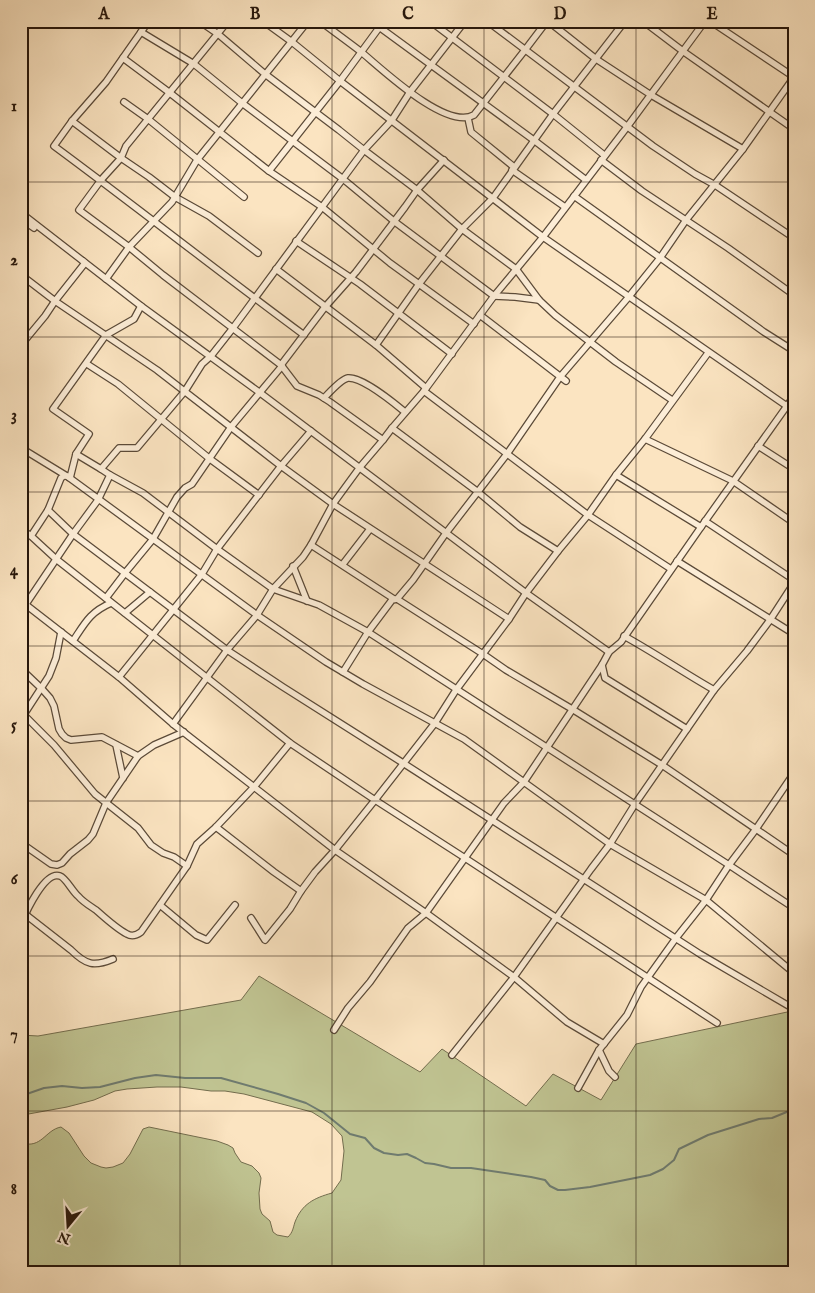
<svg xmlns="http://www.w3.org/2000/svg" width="815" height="1293" font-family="'IM FELL English',serif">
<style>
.green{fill:#c0c492;stroke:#736d4e}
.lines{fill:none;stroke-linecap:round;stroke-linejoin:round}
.stream{stroke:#6f7b6f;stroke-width:2}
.street-casing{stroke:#5b4a38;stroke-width:8}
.street{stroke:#fcedd7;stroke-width:5.5}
.grid{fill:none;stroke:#26160b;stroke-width:1;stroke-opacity:0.55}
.neatline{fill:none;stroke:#26160b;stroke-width:2}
.grid-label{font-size:16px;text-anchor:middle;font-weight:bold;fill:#26160b}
</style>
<rect width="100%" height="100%" fill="#fbe4c1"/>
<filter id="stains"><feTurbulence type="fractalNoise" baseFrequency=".004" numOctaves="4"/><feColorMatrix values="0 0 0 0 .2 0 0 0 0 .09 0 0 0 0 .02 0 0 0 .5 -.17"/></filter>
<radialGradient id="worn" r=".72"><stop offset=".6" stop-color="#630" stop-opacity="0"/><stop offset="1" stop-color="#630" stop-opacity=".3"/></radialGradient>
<!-- green -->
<path class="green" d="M259 976 420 1072 442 1049 526 1106 553 1074 601 1100 636 1044 792 1011 794 1012V1272H21V1143C42 1149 45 1130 61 1127L69 1133 84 1156 91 1163 101 1167 106 1168 113 1167 123 1163 130 1154 143 1129 149 1127 217 1141 228 1145 233 1148 235 1153 241 1162 252 1166 259 1173 261 1178 259 1193 260 1209 262 1214 270 1221 273 1232 277 1235 288 1237C293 1232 293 1228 295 1222 302 1204 314 1198 332 1193L341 1180 344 1151 342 1136 331 1124 312 1112 244 1094 225 1091H211L181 1087H157L127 1089 115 1091 94 1100 67 1107 23 1115 21 1116V1035L38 1036 241 1000Z"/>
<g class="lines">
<!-- stream -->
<path class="stream" d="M21 1096 44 1088 62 1086 82 1088 100 1087 135 1078 156 1075 185 1078H221L278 1094 306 1103 324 1113 350 1134 365 1138 374 1148 384 1153 398 1155 407 1154 416 1158 425 1163 434 1164 451 1168H471L531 1177 545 1180 550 1186 558 1190H565L590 1187 650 1175 663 1169 674 1160 679 1149 708 1135 759 1119 772 1118 794 1109"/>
<!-- street casing -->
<g class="street-casing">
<g id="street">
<path d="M149 21 141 32 194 64 242 103 343 179 395 222 494 296 515 297 539 300"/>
<path d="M199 21 218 34 265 74 339 130 364 150 417 190 462 229 516 269 539 300 555 315 616 362 672 400"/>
<path d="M228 21 126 146 121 158 101 180 79 210 129 247 163 275 281 365 297 386 319 395 330 402 383 440"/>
<path d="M263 21 292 42 340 81 543 237 794 411"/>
<path d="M320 21C333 31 347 41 360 51 381 68 446 131 474 115L525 50 547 21"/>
<path d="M371 21 535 141 586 180"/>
<path d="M430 21 553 114 604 155"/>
<path d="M487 21 653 146 695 174 715 185 794 238"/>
<path d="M548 21 596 59 651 95 743 149"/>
<path d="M643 21 684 52 794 129"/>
<path d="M710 21 794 77"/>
<path d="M784 21 794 28"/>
<path d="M141 32 106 82 72 121 54 146C138 208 220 273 304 335"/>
<path d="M123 58 170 93 269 171 322 207 390 263 474 324"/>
<path d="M124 102 148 119 244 197"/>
<path d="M468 118 471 132 514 167"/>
<path d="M72 121 121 158 149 177 175 197 209 216 258 253"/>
<path d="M601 160 642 191 728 248 794 295"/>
<path d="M512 170 565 207"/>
<path d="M269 171 340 81 384 21"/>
<path d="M574 196 764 332 794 351"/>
<path d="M21 213 141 306 259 392 526 593 609 652"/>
<path d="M21 219 34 228"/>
<path d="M296 241 360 284 452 354"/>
<path d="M276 269 376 345 426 388"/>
<path d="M21 275 55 301 157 370 281 466 333 504 509 619"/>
<path d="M106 279 129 247 172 202 197 160 308 21"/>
<path d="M480 315 566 381"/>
<path d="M21 345 45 316 55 301 85 263 83 261"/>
<path d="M376 345 419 284 462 229 493 198 553 114 625 21"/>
<path d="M708 353 645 439 616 475 588 515 558 551 526 593 509 619 456 690 435 723 375 800 465 858 717 1023"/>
<path d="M87 364 118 384 210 459 259 495"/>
<path d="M281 365 325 307 356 272 405 207 417 190 444 160"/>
<path d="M424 391 588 515 671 569"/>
<path d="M324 398C329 393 341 379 348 378 363 377 394 403 405 412"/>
<path d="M392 428 478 492 520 527 558 551"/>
<path d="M645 439 733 481 794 523"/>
<path d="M758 446 794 469"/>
<path d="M21 448 70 478 76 454 89 434 53 409 106 335 134 319 141 306"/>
<path d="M76 454 101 469"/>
<path d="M110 475 143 493 217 549 273 589 319 605 368 632 729 865 794 908"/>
<path d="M616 475 701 527"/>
<path d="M48 510 73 534 227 650 283 687 403 763 700 954 794 1009"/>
<path d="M705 521 794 580"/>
<path d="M21 529 31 536 56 559 290 743 375 800 335 850 315 872 301 891 290 909 265 940 251 918"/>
<path d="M31 536 48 510 61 478 64 476H67L257 615 326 662 363 684 464 739 610 844 706 900 794 973"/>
<path d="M311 545 394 599"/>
<path d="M677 561 794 634"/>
<path d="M343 564 370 529"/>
<path d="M293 566 307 601"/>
<path d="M106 598 125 573 153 539 177 497 185 488 192 484 231 427 282 366"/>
<path d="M397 599 413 580 446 533 507 454 560 377 627 299 660 258 686 220 743 149 794 77"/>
<path d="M21 601 119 677 173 724 335 850 426 913 514 977 567 1022 604 1044"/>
<path d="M26 604 73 534 98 500 110 475 101 469 119 448H137L185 391 202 364 211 356 233 328 364 150 392 120 410 92 465 21"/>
<path d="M125 613 150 592"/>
<path d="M624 636C655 653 684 673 714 690"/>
<path d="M73 641C85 623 90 612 111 603"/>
<path d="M21 669 42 689 50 698 54 706 59 729 62 734 66 738 71 740 102 737 138 756"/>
<path d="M343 672 368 632 392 600 397 599 483 654 506 670 572 709 662 765 794 855"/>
<path d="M119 677 202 574 217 549 281 466 311 431"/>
<path d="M24 715 54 745 95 794 138 828 151 845 163 853 174 857 187 866"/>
<path d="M21 719 49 676 56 658 61 632"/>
<path d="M173 724 227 650 257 615 273 589 303 557 311 545 333 504 360 467 383 440 392 428 424 391 494 296 543 237 627 127 705 21"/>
<path d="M687 729 605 678 602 665 609 652 621 642 701 527 794 396"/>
<path d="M116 745 123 778"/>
<path d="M216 827 274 872 301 891"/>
<path d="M21 843 51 864 57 865 62 863 70 854 88 840 93 834 106 803 138 756 154 745 184 732"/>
<path d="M160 905 196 935 207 940 235 905"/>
<path d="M21 911 71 950C86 965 94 967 113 959"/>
<path d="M21 924C26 912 45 870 60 876 66 878 72 891 78 896 83 902 90 906 96 910 105 918 117 929 127 934 132 937 137 935 141 932L187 866 197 844 216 827 254 787 290 743"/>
<path d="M334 1030 348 1008 370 982 408 928 426 913 504 803 524 782 602 665"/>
<path d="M599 1050 609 1071 615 1077"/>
<path d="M452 1055 514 977 591 869 610 844 635 804 687 729 714 690 747 651 770 620 794 583"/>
<path d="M578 1088 599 1050 627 1015 641 987 676 938 706 900 729 865 756 829 794 773"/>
</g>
</g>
<!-- street -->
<use href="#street" class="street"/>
</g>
<!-- grid -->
<path class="grid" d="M180 21V1272M332 21V1272M484 21V1272M636 21V1272M21 182H794M21 337H794M21 492H794M21 646H794M21 801H794M21 956H794M21 1111H794"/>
<!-- margin -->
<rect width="815" height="1293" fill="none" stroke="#fbe4c1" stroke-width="55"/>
<!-- north arrow -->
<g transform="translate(68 1226) rotate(198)" stroke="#fcedd7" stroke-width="4" paint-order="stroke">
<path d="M0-4L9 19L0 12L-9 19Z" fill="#26160b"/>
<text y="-8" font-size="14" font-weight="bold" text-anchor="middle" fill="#26160b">N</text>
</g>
<rect x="28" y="28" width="760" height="1238" class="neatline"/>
<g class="grid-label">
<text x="104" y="19">A</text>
<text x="255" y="19">B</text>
<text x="408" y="19">C</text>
<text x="560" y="19">D</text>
<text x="712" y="19">E</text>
<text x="14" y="111">1</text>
<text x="14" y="265">2</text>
<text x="14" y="420">3</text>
<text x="14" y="575">4</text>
<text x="14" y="730">5</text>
<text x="14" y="884">6</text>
<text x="14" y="1039">7</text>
<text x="14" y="1194">8</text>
</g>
<rect width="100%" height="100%" filter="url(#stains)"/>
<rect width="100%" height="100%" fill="url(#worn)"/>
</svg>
